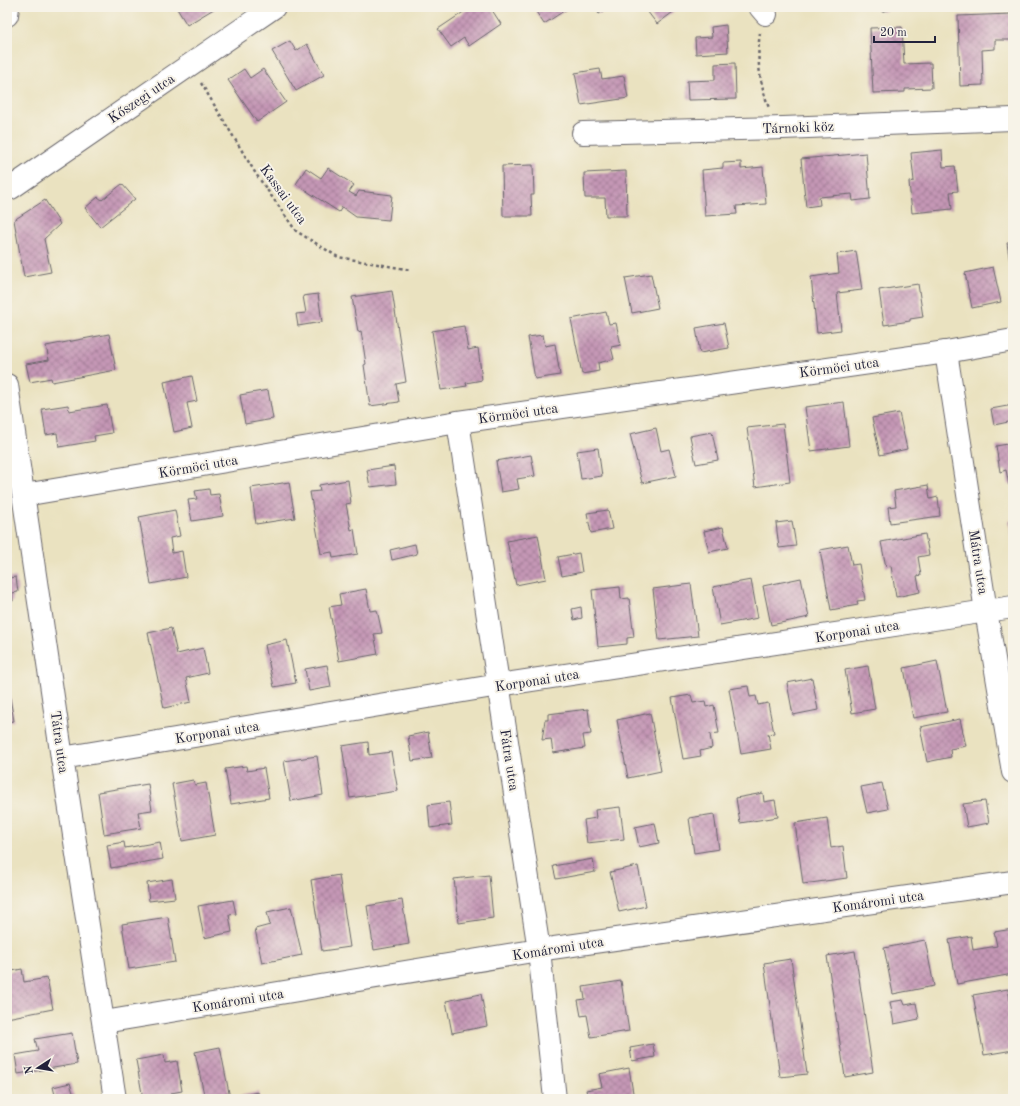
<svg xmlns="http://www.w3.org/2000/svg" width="1020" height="1106" font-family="'Old Standard TT',serif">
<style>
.building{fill:url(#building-cross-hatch)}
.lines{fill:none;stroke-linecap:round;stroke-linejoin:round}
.minor-casing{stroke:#68656a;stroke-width:24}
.path{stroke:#68656a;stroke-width:2.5;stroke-dasharray:3 3;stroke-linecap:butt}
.minor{stroke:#fff;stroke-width:22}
.labels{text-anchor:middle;stroke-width:4;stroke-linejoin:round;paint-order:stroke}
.street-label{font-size:14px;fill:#22223b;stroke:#f7f3e8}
</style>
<defs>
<pattern id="building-cross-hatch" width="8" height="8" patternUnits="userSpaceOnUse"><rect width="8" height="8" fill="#c597b6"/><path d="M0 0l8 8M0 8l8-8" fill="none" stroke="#a07b95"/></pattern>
</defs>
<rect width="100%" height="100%" fill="#f7f3e8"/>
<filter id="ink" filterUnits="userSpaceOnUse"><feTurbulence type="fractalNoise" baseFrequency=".025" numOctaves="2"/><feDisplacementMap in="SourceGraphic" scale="8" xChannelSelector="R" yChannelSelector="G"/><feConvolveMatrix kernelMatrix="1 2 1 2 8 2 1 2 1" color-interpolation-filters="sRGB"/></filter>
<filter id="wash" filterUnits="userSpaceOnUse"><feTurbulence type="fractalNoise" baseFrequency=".012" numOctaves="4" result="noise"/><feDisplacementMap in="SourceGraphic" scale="16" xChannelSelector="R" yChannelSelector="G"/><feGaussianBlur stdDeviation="0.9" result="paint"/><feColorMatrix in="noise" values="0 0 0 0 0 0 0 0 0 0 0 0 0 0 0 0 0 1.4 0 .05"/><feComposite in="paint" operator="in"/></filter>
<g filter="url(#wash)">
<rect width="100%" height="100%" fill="#eae2c0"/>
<g id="blocks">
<!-- building -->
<g class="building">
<path d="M176 7H217L187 25Z"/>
<path d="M471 7H490L501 24 469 46 464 38 451 47 438 29Z"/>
<path d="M533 7H570L544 24Z"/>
<path d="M594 7H610L599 14Z"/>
<path d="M644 7H680L657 24Z"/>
<path d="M880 7H896L882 12Z"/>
<path d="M1011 14 1012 40H995V49L982 50 983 85 960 86 958 16Z"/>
<path d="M726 25 728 52 696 54 695 38 712 37 711 27Z"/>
<path d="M902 27 904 64 931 63 932 88 905 89V92L873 93 870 28Z"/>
<path d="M290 41 296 51 307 44 324 75 296 91 272 51Z"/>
<path d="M735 63 736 99 688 100 687 81 715 80V64Z"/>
<path d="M244 69 250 78 263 69 286 102 257 122 228 80Z"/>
<path d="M600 69 602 79 624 76 628 98 581 105 575 73Z"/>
<path d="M942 150 943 167 955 166 958 191 950 192 952 209 912 213 909 182 914 181 911 153Z"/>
<path d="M866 153 870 199 853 201 852 194 819 197 820 205 806 207 801 159Z"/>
<path d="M741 162V169L763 167 766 204 736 206 737 214 705 216 702 170 723 168V163Z"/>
<path d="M533 165 534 195H531L532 216H503L502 166Z"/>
<path d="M306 168 321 178 328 168 354 185 349 192 356 196 359 191 392 195 389 220 356 217 342 207 339 212 296 184Z"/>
<path d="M626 171 627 216H606L605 198H585L584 173Z"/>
<path d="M122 184 135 199 100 227 85 208 98 197 102 200Z"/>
<path d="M45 200 60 224 44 239 51 272 24 277 14 220Z"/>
<path d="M1013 242V270H1011L1007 243Z"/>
<path d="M856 251 862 290 837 293 841 330 817 333 811 277 839 273 837 254Z"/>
<path d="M993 267 1001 302 972 308 965 273Z"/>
<path d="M651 274 658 308 632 313 625 278Z"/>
<path d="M918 284 923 317 910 319V321L884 325 879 290Z"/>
<path d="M392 291 406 382 396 384 399 402 370 406 364 365 366 364 361 331 358 332 352 297Z"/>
<path d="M318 294 322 322 298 326 296 314 306 313 303 296Z"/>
<path d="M606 312 609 324 616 323 621 345 611 347 614 359 598 363 599 371 582 374 571 319Z"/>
<path d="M724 323 729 348 700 353 696 328Z"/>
<path d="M464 326 468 350 478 348 482 380 466 383 467 386 441 390 432 331Z"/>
<path d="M109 334 116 370 52 382 51 378 30 382 26 364 49 360 46 346Z"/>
<path d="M543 335 545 346 555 344 560 375 535 379 528 337Z"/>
<path d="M192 376 197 401 187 403 192 428 174 432 164 382Z"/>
<path d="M268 390 273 419 245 424 240 395Z"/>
<path d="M844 402 849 446 811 451 805 407Z"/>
<path d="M68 405 69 411 107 405 112 433 94 436 95 441 59 447 57 433 46 435 42 409Z"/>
<path d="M1013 405V421L994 425 991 409Z"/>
<path d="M899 413 907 449 880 455 872 418Z"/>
<path d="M783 424 790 482 755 487 747 428Z"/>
<path d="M656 428 661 451 669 449 676 476 642 483 630 434Z"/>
<path d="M712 432 718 460 696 464 690 436Z"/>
<path d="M1013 443V484L1009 485 1006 470 1000 472 996 446Z"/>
<path d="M598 448 602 476 581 479 577 451Z"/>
<path d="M531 455 535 476 517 479 519 489 501 492 496 461Z"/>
<path d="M394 466 396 484 370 487 367 470Z"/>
<path d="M348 480 351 503 346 504 351 530 354 529 358 554 333 558 332 552 321 554 310 492 320 491 319 485Z"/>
<path d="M289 482 295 518 256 524 251 488Z"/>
<path d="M928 485 930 499 938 497 940 516 890 523 888 507 896 506 894 491Z"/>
<path d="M209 489 210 495 219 494 223 516 192 521 188 500 197 499 195 491Z"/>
<path d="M175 510 180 536 170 538 172 553 182 551 186 577 151 584 139 517Z"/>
<path d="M608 510 612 529 591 533 587 513Z"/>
<path d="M1013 520V539H1012L1009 521Z"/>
<path d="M792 521 796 546 779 548 776 523Z"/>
<path d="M723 527 728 548 709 552 704 531Z"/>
<path d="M925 534 929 555 918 557 921 575 917 576 920 592 896 597 891 566 886 567 881 542Z"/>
<path d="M538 535 546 579 516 585 507 541Z"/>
<path d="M415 544 417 554 392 560 390 550Z"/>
<path d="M848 545 852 565 859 564 865 600 857 601 858 605 831 610 820 550Z"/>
<path d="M579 553 582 572 562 576 558 557Z"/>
<path d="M7 574 9 578 16 577 18 592 12 593 13 601 7 602Z"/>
<path d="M801 578 809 617 771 625 763 586Z"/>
<path d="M751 580 758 618 720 625 713 587Z"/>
<path d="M691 584 698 636 659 640 653 589Z"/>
<path d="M620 587 621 599 629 598 634 637 627 638V644L598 647 592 590Z"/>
<path d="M366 589 370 611 377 610 382 633 374 634 378 654 339 661 329 607 341 605 339 594Z"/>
<path d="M581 607 582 618 574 620 572 609Z"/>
<path d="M171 628 177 654 203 648 208 673 186 678 191 702 164 708 148 633Z"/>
<path d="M287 640 296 683 274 687 265 645Z"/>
<path d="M937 661 947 712 913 718 904 668Z"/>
<path d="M327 665 331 687 309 691 305 669Z"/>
<path d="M868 666 875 709 852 713 845 670Z"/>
<path d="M812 678 818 710 793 715 787 683Z"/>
<path d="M7 680 14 721 7 722Z"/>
<path d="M748 686 750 697 756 696 758 705 768 703 774 733 768 734 771 749 741 754 729 689Z"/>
<path d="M691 695 693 703 705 701 706 707 714 705 719 733 710 734 712 748 700 751 701 756 683 759 672 698Z"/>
<path d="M588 709 591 734 583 735 585 748 553 753 551 739 542 740 545 720H548V714Z"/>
<path d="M650 713 661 771 628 778 617 720Z"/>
<path d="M960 719 966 746 950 749 951 757 927 762 920 727Z"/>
<path d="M428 732 432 758 412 761 408 736Z"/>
<path d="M368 742 369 755 391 752 398 791 350 798 342 746Z"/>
<path d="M317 756 323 795 291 801 284 761Z"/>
<path d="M246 766 247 771 264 768 269 798 231 804 225 769Z"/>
<path d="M193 780 195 785 206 783 215 835 182 841 172 784Z"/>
<path d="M882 783 888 809 867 813 861 787Z"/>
<path d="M148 784 152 810 138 812 141 828 104 834 98 792Z"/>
<path d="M763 793 764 802 775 800 778 817 740 823 736 798Z"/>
<path d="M985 801 989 823 967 827 963 804Z"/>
<path d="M449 802 452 825 430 828 428 805Z"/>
<path d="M620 807 624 839 587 843 584 820 596 818 595 810Z"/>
<path d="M714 814 719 849 694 853 689 818Z"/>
<path d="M827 818 831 848 843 846 847 878 803 884 795 823Z"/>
<path d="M655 823 659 843 639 847 635 827Z"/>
<path d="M124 842 125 848 160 842 163 859 111 868 107 845Z"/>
<path d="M593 859 595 872 556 879 553 866Z"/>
<path d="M638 866 646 906 619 912 610 872Z"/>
<path d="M339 875 350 947 322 951 311 880Z"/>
<path d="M489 875 493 918 459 923 454 879Z"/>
<path d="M172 879 175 898 149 901 147 883Z"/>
<path d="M233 900 236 914 229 915 232 932 204 938 198 906Z"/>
<path d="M402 900 409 944 374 950 367 906Z"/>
<path d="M291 907 302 955 262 963 255 929 270 925 267 912Z"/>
<path d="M168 917 175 962 129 969 122 924Z"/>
<path d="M1013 929V974L957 984 949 940 971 936 973 950 997 946 994 932Z"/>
<path d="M925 940 934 986 893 994 884 948Z"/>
<path d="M855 951 873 1072 845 1077 827 956Z"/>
<path d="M791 959 807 1074 780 1077 764 963Z"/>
<path d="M22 969 24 982 47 978 53 1009 7 1018V972Z"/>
<path d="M621 981 629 1031 591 1037 587 1015 581 1016 578 1000 585 999 583 987Z"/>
<path d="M1008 989 1010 1000 1013 999V1050L984 1055 973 995Z"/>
<path d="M481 994 487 1026 452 1033 446 1001Z"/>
<path d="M903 1000 905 1005 916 1003 919 1019 894 1024 890 1002Z"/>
<path d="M72 1033 77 1064 18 1074 15 1055 38 1051 35 1039Z"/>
<path d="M653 1044 655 1057 632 1061 630 1048Z"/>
<path d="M220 1047 230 1098 258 1092 259 1099H205L195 1052Z"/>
<path d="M164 1055 165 1063 177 1061 182 1091 171 1093 172 1099H143L136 1060Z"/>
<path d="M629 1068 634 1099H588L586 1090 602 1087 599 1074Z"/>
<path d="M70 1083 75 1099H56L53 1087Z"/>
</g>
</g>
</g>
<g filter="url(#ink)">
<use href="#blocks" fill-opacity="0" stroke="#68656a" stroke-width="1"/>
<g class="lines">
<!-- minor casing -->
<g class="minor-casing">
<g id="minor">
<path d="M760 7 766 14"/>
<path d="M7 15 8 7"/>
<path d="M583 133 783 128 1013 119"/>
<path d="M7 189 11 188 274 7"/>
<path d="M946 352 986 611 1013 772"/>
<path d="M7 385 62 758 115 1099"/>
<path d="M458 422 539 950 555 1099"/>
<path d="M24 495 458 422 946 352 1013 340"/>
<path d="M62 758 499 685 1013 607"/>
<path d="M104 1022 539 950 1013 882"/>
</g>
</g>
<!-- path -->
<g class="path">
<path d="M760 33C756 59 760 84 769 108"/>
<path d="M201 83 256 174 296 231 338 257 411 270"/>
</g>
<!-- minor -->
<use href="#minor" class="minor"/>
</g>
</g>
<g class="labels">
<!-- street labels -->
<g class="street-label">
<text transform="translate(141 98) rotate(-34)" y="5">Kőszegi utca</text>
<text transform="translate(798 127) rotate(-2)" y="5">Tárnoki köz</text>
<text transform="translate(284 194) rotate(54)" y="5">Kassai utca</text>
<text transform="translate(839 367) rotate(-8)" y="5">Körmöci utca</text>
<text transform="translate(518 413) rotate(-8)" y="5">Körmöci utca</text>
<text transform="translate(198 466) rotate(-10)" y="5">Körmöci utca</text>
<text transform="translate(979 562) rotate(81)" y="5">Mátra utca</text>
<text transform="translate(857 631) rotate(-9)" y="5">Korponai utca</text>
<text transform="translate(537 680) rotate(-9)" y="5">Korponai utca</text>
<text transform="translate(217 732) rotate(-9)" y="5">Korponai utca</text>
<text transform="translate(60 742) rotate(82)" y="5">Tátra utca</text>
<text transform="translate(510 760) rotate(81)" y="5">Fátra utca</text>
<text transform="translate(878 901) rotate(-8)" y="5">Komáromi utca</text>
<text transform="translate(558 948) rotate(-9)" y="5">Komáromi utca</text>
<text transform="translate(238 1000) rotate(-9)" y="5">Komáromi utca</text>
</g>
</g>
<!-- margin -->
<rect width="1020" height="1106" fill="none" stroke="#f7f3e8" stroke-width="24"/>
<!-- north arrow -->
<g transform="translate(38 1068) rotate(258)" stroke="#f7f3e8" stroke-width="3" paint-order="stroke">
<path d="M0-3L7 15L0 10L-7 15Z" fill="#22223b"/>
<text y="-6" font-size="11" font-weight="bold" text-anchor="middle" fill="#22223b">N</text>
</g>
<!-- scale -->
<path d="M874 36v6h61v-6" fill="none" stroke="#22223b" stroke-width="2"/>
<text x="880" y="36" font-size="12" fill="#22223b" stroke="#f7f3e8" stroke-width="3" paint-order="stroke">20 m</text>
</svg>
